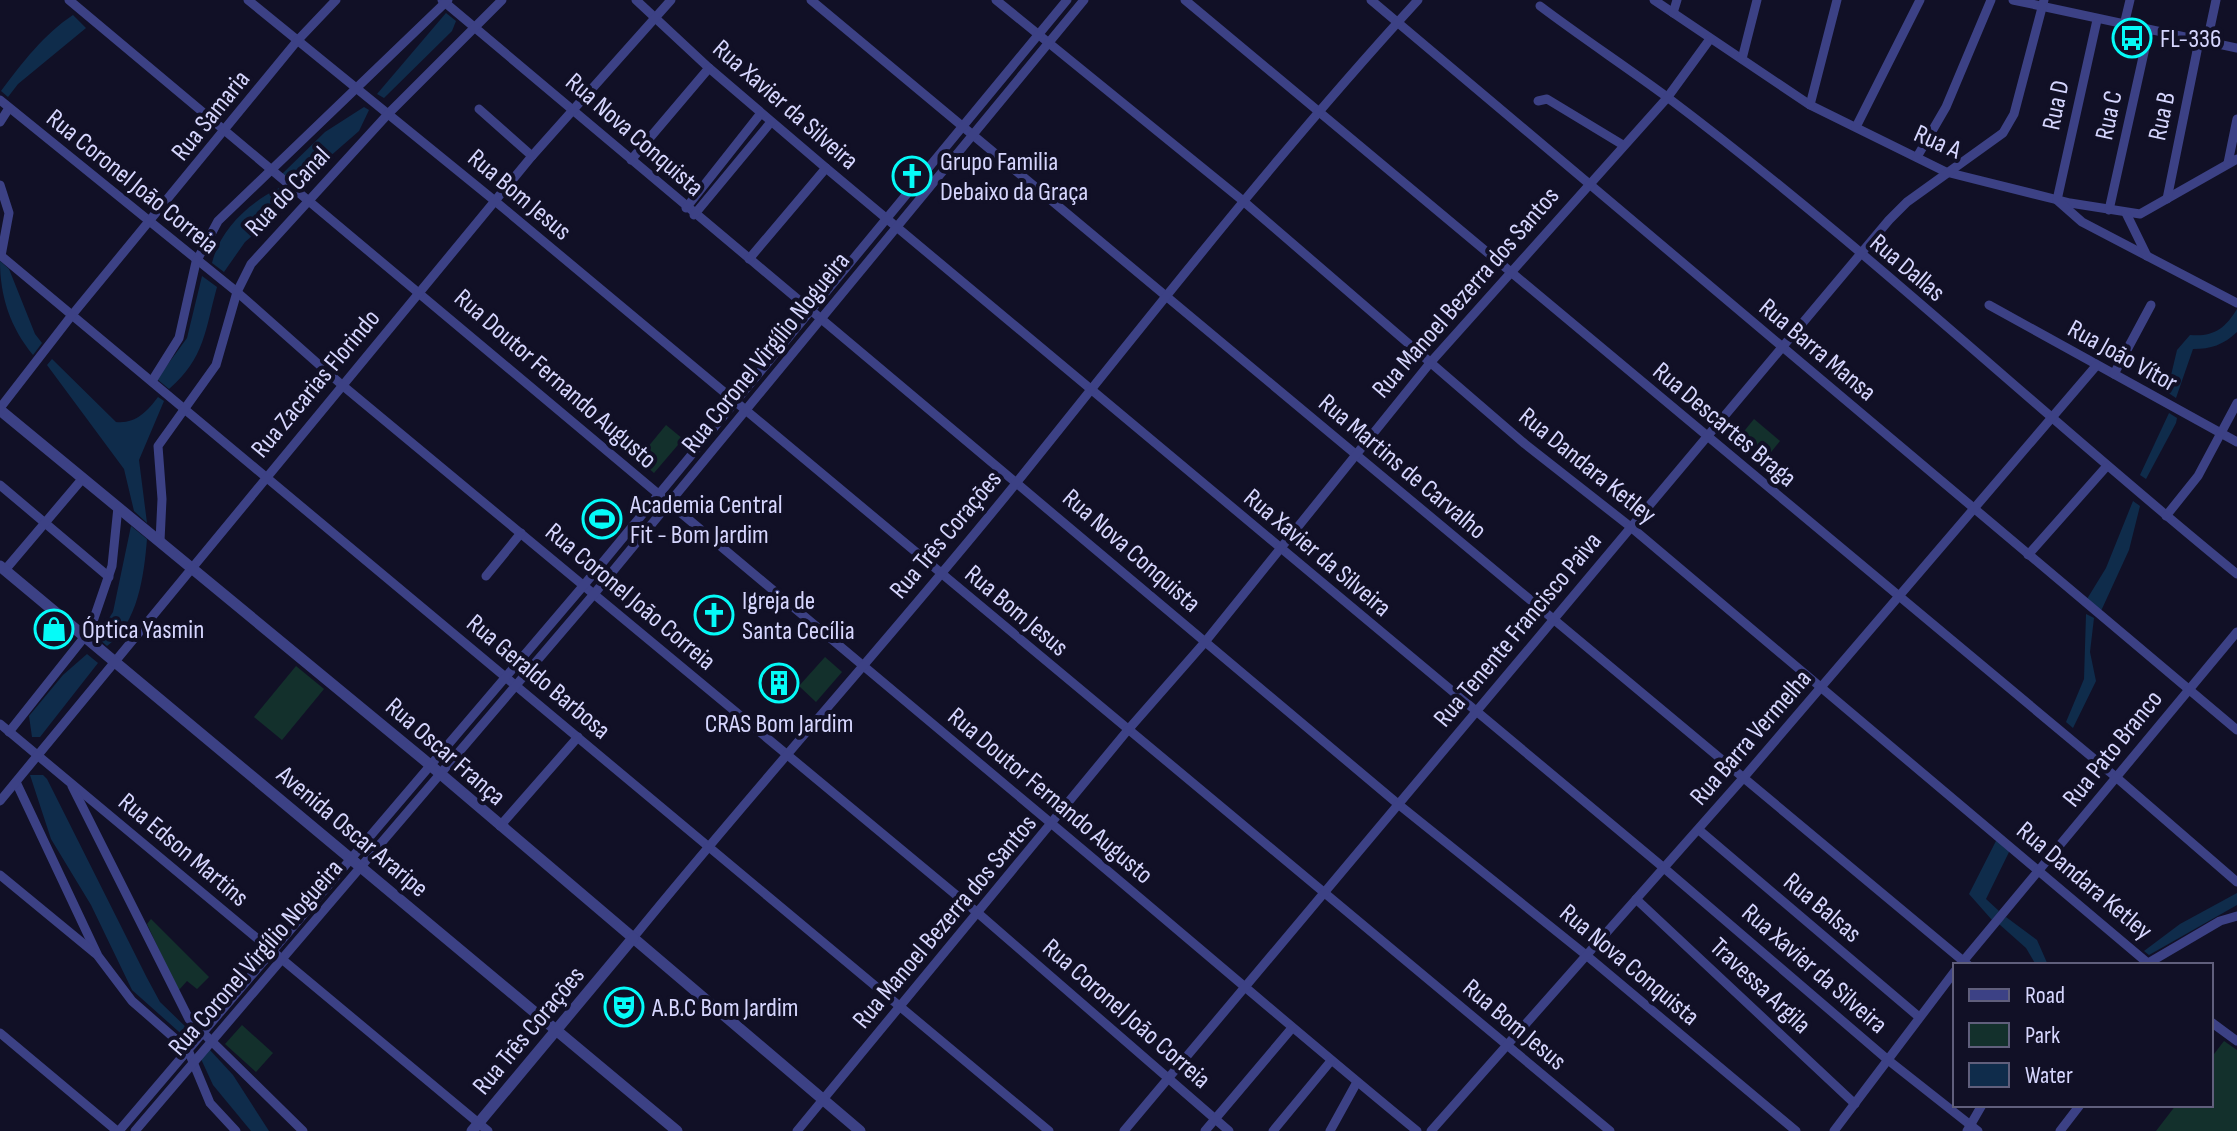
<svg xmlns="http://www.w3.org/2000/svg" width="2237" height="1131" font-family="'Sofia Sans Condensed',sans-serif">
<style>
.green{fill:#13302c}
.water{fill:#0f2c4b}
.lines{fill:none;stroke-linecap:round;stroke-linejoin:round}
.minor{stroke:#3c4185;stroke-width:9}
.tertiary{stroke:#3c4185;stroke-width:11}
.labels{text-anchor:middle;stroke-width:8;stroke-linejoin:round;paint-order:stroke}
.poi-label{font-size:26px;fill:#d6d6fe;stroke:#111026;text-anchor:start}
.street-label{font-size:26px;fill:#d6d6fe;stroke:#111026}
</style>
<rect width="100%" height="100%" fill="#111026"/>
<!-- green -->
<g class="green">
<path d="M1754 419 1780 441 1767 457 1741 435Z"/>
<path d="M666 425 683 439 654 473 638 459Z"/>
<path d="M825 657 842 672 816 702 799 686Z"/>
<path d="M296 666 324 689 282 740 254 717Z"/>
<path d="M151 919 209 977 197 989 187 981 178 991 147 924Z"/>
<path d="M242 1025 273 1053 256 1072 225 1044Z"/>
<path d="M2224 1041 2237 1050V1131H2156L2176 1105H2211V1058Z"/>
</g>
<!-- water -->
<g class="water">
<path d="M446 13 456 21 452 31 384 98 377 94Z"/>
<path d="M73 15 86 28 18 84 8 97 1 91C22 63 44 34 73 15Z"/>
<path d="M364 107 369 110 359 131 296 186 282 174 325 132Z"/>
<path d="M279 188 286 195 267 223 245 242 224 272 212 263C220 229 249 203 279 188Z"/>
<path d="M0 261 9 269 35 334 42 343 33 355C10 327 0 296 0 261Z"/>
<path d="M202 276 217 287C205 330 205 358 169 389L157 379 187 338Z"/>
<path d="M2237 309V332C2223 345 2211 349 2193 349L2176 398 2167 392 2177 350 2190 335C2213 337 2225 329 2237 309Z"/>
<path d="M52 359 116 422C135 424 147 412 158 397L164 401 139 460 147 523 134 511 124 469 47 365Z"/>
<path d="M2169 413 2177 418 2176 423 2146 479 2140 475Z"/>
<path d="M2133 501 2140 506 2129 550 2101 611 2087 599 2106 568Z"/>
<path d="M131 526 147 539C144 576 138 623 107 646L97 637 113 612Z"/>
<path d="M2086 614 2094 618 2090 652 2096 681 2073 728 2066 722 2084 679Z"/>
<path d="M87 654 98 663 40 737H32L29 716 63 675Z"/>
<path d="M30 775H43L47 779 147 978 160 1002 190 1031 187 1039 132 990 91 905 51 839Z"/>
<path d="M1997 839 2010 850 1986 899 1999 911 1992 920 1969 894Z"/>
<path d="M2237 893V905L2149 955 2144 951 2180 924Z"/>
<path d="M2006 917 2037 940 2048 965H2036L2026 948 1999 924Z"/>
<path d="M209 1049 233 1075 269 1131H251L213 1085 201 1059Z"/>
</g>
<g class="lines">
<!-- minor -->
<g class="minor">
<path d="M69 0C397 273 724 549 1052 824 1174 926 1294 1030 1417 1131"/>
<path d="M248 0 495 201 1610 1131"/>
<path d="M442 0 1398 804 1586 955 1796 1131"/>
<path d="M636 0 709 68 826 168 1664 868 1888 1060 1978 1131"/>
<path d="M811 0 1968 965"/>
<path d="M996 0 1242 200 1525 444 1632 528 2150 965"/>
<path d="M1185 0 2117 778 2237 882"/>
<path d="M1371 0 2237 730"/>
<path d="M1654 0 1810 105 1946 172 2070 203 2140 214 2237 159"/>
<path d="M2013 0 2237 48"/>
<path d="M1540 6C1581 37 1625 66 1667 97 1865 246 2045 418 2237 574"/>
<path d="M1673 13 1677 0"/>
<path d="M2097 20 2057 200 2082 222 2237 303"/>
<path d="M2124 25 2130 0"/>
<path d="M2207 42 2216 0"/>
<path d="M1742 59 1757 0"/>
<path d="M0 100 237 292 342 385 979 914 1229 1131"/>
<path d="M1538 101 1547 99 1623 145"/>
<path d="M1810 105 1837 0"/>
<path d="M479 109 532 156"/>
<path d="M0 122 9 108"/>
<path d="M1856 127 1920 0"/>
<path d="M1917 157 1946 107 1991 0"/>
<path d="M631 160 709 68"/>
<path d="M2228 163 2237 119"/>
<path d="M0 185 9 213 1 256"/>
<path d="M2167 199 2199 41"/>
<path d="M686 208 761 113"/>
<path d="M2109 210 2149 30"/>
<path d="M2126 213 2147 256"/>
<path d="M694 215 771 122"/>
<path d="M0 255 1049 1131"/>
<path d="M749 259 826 168"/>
<path d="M1989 305 2237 442"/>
<path d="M2114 374 2151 305"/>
<path d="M152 381 179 338 196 262 218 221 448 0"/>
<path d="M0 408 72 315 297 41 336 0"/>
<path d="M0 485 109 577"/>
<path d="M2166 516 2198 476 2237 403"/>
<path d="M160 541 162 499 158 446 216 365 237 292 251 264 388 114 502 0"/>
<path d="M2028 555 2106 467"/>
<path d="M5 570 83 478"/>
<path d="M486 576 521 533"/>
<path d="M0 724 488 1131"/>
<path d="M9 732 90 630 112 566 118 507"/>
<path d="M16 782 98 956 132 1001 188 1050 210 1103 236 1131"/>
<path d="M72 786 189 1019 303 1131"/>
<path d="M0 801 532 156 671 0"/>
<path d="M500 826 578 737"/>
<path d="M1699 830 1919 1017"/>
<path d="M0 875 96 954"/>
<path d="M1636 899 1855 1104"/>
<path d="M633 938C758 784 892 637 1017 482 1148 319 1276 155 1418 0"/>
<path d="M1960 965 2237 632"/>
<path d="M2145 965 2220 921 2237 916"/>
<path d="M2211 1022 2237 1041"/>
<path d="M0 1033 117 1131"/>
<path d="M119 1131 584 585 1067 0"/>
<path d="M135 1131 594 594 1084 0"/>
<path d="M797 1131 1127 731 1205 642 1430 363 1667 98 1710 39"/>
<path d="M1124 1131 1889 220 1907 202 2003 133 2014 114 2044 0"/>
<path d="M1205 1131 1292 1028"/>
<path d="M1273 1131 1330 1062"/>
<path d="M1330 1131 1357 1082"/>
<path d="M1431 1131 1745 776 2096 366"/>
<path d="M1834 1131 1955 971"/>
<path d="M1967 1131 1982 1105"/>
<path d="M2060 1131 2080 1105"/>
</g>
<!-- tertiary -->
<g class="tertiary">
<path d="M0 410 423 759 860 1131"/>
<path d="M0 566 677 1131"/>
<path d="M472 1131 633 938"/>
</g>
</g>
<!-- icons -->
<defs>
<g id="bus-ring" transform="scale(2)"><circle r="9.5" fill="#111026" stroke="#05fbf8" stroke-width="1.5"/><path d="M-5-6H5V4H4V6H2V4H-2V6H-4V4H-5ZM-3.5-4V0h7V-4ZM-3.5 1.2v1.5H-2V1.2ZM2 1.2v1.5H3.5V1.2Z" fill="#05fbf8"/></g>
<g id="church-ring" transform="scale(2)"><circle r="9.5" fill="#111026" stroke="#05fbf8" stroke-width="1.5"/><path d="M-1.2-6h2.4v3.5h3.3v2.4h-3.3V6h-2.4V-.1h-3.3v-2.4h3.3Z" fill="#05fbf8"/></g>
<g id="stadium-ring" transform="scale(2)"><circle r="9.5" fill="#111026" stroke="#05fbf8" stroke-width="1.5"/><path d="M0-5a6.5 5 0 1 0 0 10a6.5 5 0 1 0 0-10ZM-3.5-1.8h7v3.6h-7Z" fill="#05fbf8"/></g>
<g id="shop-ring" transform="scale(2)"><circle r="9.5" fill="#111026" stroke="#05fbf8" stroke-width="1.5"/><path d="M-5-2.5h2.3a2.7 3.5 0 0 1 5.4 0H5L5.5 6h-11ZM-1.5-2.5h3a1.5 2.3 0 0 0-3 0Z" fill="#05fbf8"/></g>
<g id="building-ring" transform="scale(2)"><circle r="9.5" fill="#111026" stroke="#05fbf8" stroke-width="1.5"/><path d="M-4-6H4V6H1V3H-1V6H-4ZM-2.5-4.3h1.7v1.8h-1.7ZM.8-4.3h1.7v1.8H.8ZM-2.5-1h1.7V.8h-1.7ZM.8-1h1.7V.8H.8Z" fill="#05fbf8"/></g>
<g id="theatre-ring" transform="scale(2)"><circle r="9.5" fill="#111026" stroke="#05fbf8" stroke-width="1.5"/><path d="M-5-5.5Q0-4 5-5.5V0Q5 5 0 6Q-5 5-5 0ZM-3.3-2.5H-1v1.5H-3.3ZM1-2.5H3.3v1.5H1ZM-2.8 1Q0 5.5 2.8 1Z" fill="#05fbf8"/></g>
</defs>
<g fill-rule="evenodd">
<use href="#bus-ring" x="2132" y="38"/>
<use href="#church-ring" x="912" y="176"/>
<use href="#stadium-ring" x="602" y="519"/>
<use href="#church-ring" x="714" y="615"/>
<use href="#shop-ring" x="54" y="629"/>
<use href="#building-ring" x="779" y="683"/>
<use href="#theatre-ring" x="624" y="1007"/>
</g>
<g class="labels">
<!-- poi labels -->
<g class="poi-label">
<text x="2160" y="47">FL-336</text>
<text x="940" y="170">Grupo Familia<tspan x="940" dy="30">Debaixo da Graça</tspan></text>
<text x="630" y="513">Academia Central<tspan x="630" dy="30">Fit - Bom Jardim</tspan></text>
<text x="742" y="609">Igreja de<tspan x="742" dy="30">Santa Cecília</tspan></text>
<text x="82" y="638">Óptica Yasmin</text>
<text x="779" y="732" text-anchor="middle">CRAS Bom Jardim</text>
<text x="652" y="1016">A.B.C Bom Jardim</text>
</g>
<!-- street labels -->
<g class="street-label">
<text transform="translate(786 104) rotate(41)" y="9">Rua Xavier da Silveira</text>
<text transform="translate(2055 105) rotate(-78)" y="9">Rua D</text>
<text transform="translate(210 115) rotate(-51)" y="9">Rua Samaria</text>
<text transform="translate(2108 115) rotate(-78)" y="9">Rua C</text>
<text transform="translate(2161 116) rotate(-78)" y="9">Rua B</text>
<text transform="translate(635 134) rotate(41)" y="9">Rua Nova Conquista</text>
<text transform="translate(1938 141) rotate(24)" y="9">Rua A</text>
<text transform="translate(133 181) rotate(39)" y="9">Rua Coronel João Correia</text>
<text transform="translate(287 191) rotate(-47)" y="9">Rua do Canal</text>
<text transform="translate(520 194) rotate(40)" y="9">Rua Bom Jesus</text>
<text transform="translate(1908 267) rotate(40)" y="9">Rua Dallas</text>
<text transform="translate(1465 292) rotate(-49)" y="9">Rua Manoel Bezerra dos Santos</text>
<text transform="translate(1818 349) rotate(40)" y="9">Rua Barra Mansa</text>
<text transform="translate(765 352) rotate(-51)" y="9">Rua Coronel Virgílio Nogueira</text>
<text transform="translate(2123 355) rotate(29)" y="9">Rua João Vítor</text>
<text transform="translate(556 378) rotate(41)" y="9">Rua Doutor Fernando Augusto</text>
<text transform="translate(315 383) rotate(-50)" y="9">Rua Zacarias Florindo</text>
<text transform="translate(1725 424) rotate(40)" y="9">Rua Descartes Braga</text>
<text transform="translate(1588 465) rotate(39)" y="9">Rua Dandara Ketley</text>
<text transform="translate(1403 466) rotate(40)" y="9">Rua Martins de Carvalho</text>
<text transform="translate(945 534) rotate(-50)" y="9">Rua Três Corações</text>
<text transform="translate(1132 550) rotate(41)" y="9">Rua Nova Conquista</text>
<text transform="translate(1318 552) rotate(40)" y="9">Rua Xavier da Silveira</text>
<text transform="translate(631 596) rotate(40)" y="9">Rua Coronel João Correia</text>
<text transform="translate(1017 610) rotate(40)" y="9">Rua Bom Jesus</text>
<text transform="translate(1517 629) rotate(-50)" y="9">Rua Tenente Francisco Paiva</text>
<text transform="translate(539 676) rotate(40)" y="9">Rua Geraldo Barbosa</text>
<text transform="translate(1750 737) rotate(-49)" y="9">Rua Barra Vermelha</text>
<text transform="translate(2112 748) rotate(-51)" y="9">Rua Pato Branco</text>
<text transform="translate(446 751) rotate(41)" y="9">Rua Oscar França</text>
<text transform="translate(1051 795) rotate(40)" y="9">Rua Doutor Fernando Augusto</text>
<text transform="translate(353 831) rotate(40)" y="9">Avenida Oscar Araripe</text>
<text transform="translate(184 849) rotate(40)" y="9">Rua Edson Martins</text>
<text transform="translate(2085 880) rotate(40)" y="9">Rua Dandara Ketley</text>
<text transform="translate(1823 907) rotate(40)" y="9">Rua Balsas</text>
<text transform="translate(944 921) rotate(-50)" y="9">Rua Manoel Bezerra dos Santos</text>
<text transform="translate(255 957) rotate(-49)" y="9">Rua Coronel Virgílio Nogueira</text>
<text transform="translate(1630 964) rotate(40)" y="9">Rua Nova Conquista</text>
<text transform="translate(1815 968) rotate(41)" y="9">Rua Xavier da Silveira</text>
<text transform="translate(1761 985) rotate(43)" y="9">Travessa Argila</text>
<text transform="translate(1127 1013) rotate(41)" y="9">Rua Coronel João Correia</text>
<text transform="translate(1515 1024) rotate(40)" y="9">Rua Bom Jesus</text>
<text transform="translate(528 1030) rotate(-50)" y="9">Rua Três Corações</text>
</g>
</g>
<!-- legend -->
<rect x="1953" y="963" width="260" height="144" fill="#111026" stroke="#605f7c" stroke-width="2"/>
<rect x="1969" y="989" width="40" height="12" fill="#3c4185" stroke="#605f7c" stroke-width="2"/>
<text x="2025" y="1003" font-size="24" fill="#d6d6fe">Road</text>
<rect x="1969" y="1023" width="40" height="24" fill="#13302c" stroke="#605f7c" stroke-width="2"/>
<text x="2025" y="1043" font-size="24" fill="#d6d6fe">Park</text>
<rect x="1969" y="1063" width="40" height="24" fill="#0f2c4b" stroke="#605f7c" stroke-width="2"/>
<text x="2025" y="1083" font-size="24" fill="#d6d6fe">Water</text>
</svg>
